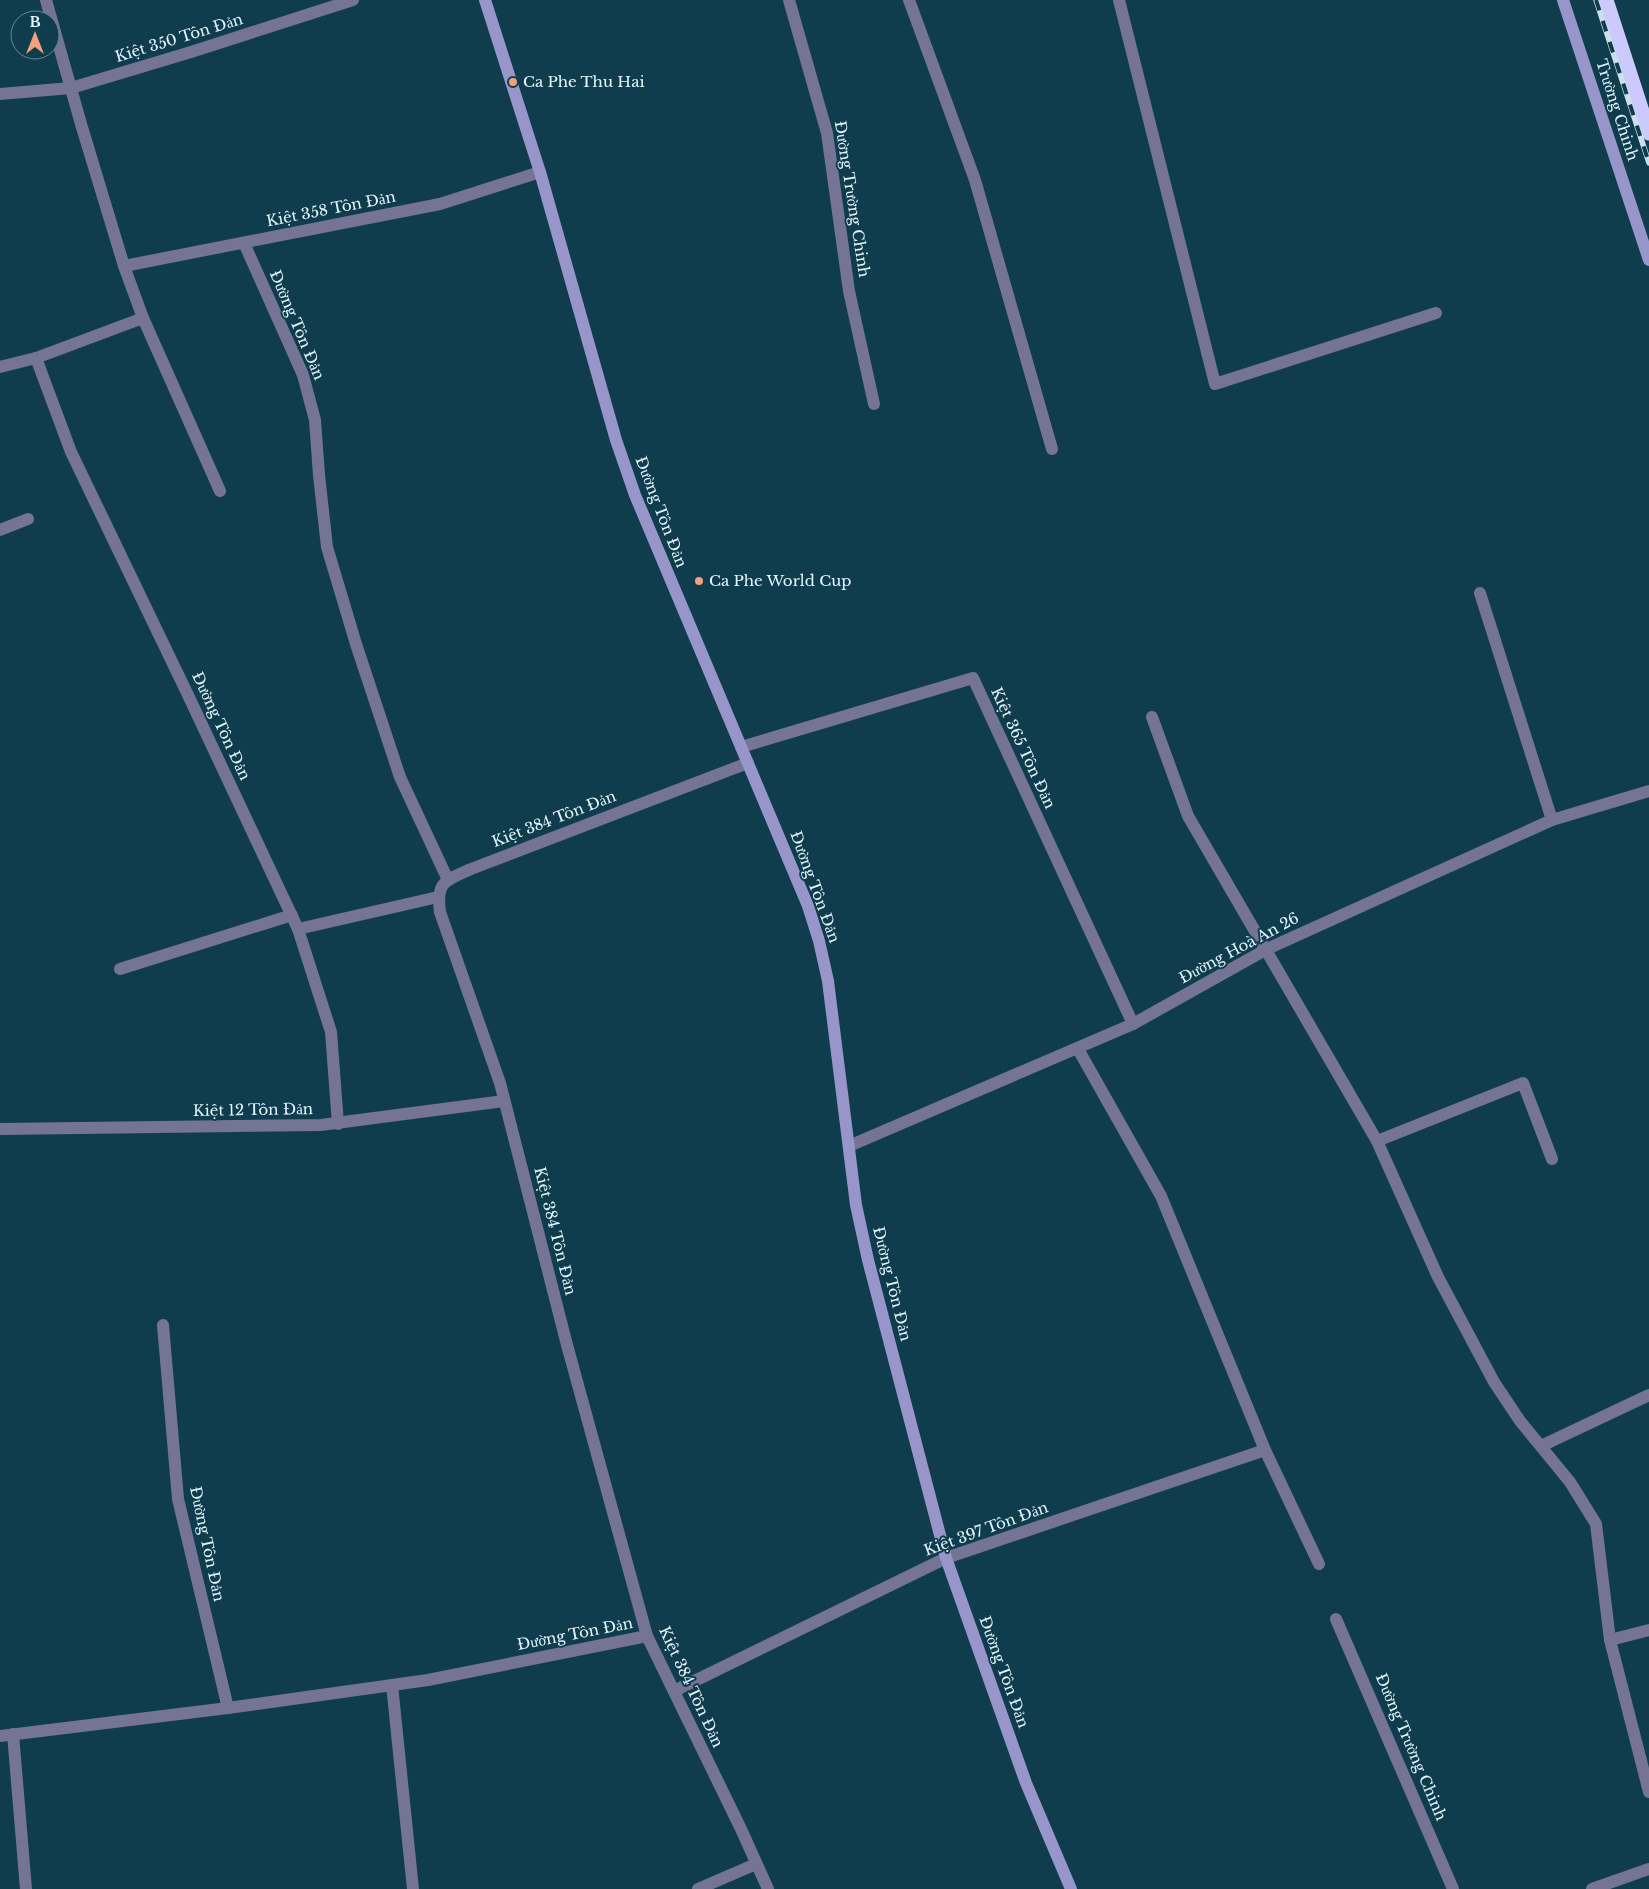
<svg xmlns="http://www.w3.org/2000/svg" width="1649" height="1889" font-family="'Libre Baskerville',serif">
<style>
.lines{fill:none;stroke-linecap:round;stroke-linejoin:round}
.lane{stroke:#757495;stroke-width:12}
.street{stroke:#757495;stroke-width:12}
.secondary{stroke:#9895ca;stroke-width:12}
.highway{stroke:#cccafc;stroke-width:15}
.rail-casing{stroke:#cce0e9;stroke-width:5.5}
.rail{stroke:#103d4d;stroke-width:4;stroke-dasharray:11;stroke-linecap:butt}
.poi-dot{fill:#f1a27b;stroke:#103d4d;stroke-width:2}
.labels{text-anchor:middle;stroke-width:4;stroke-linejoin:round;paint-order:stroke}
.street-label{font-size:15px;fill:#e4f5fd;stroke:#103d4d}
.poi-label{font-size:15px;fill:#e4f5fd;stroke:#103d4d;text-anchor:start}
</style>
<rect width="100%" height="100%" fill="#103d4d"/>
<g class="lines">
<!-- lane -->
<g class="lane">
<path d="M1480 593 1552 820"/>
<path d="M13 1734 26 1889"/>
</g>
<!-- street -->
<g class="street">
<path d="M46 0 81 124 124 266 143 318 220 491"/>
<path d="M789 0 827 133 849 291 874 404"/>
<path d="M909 0 975 180 1052 449"/>
<path d="M1119 0 1215 384 1436 313"/>
<path d="M0 94 71 88 191 52 353 0"/>
<path d="M244 243 303 375 315 420 319 475 327 547 356 644 400 777 448 880"/>
<path d="M124 266 440 204 540 172"/>
<path d="M36 358 71 452 188 695 298 929 331 1032 338 1124"/>
<path d="M0 367 36 358 143 318"/>
<path d="M0 530 28 519"/>
<path d="M1152 717 1188 816 1377 1141 1438 1277 1494 1382 1520 1421 1570 1482 1596 1524 1610 1640 1649 1792"/>
<path d="M741 747 973 678 1133 1024"/>
<path d="M748 763 471 869C445 881 436 881 440 912L500 1083 567 1345 647 1636 741 1829 768 1889"/>
<path d="M298 929 438 897"/>
<path d="M120 969 292 915"/>
<path d="M1078 1049 1161 1196 1265 1450 1319 1564"/>
<path d="M0 1129 321 1125 504 1101"/>
<path d="M1377 1141 1523 1083 1552 1159"/>
<path d="M849 1146 1133 1024 1267 949 1552 820 1649 791"/>
<path d="M163 1325 178 1499 228 1708"/>
<path d="M1541 1446 1649 1395"/>
<path d="M1336 1619 1453 1889"/>
<path d="M1610 1640 1649 1630"/>
<path d="M392 1685 413 1889"/>
<path d="M674 1691 946 1558 1265 1450"/>
<path d="M0 1736 228 1708 428 1680 647 1636"/>
<path d="M698 1889 756 1864"/>
<path d="M1592 1889 1649 1869"/>
</g>
<!-- secondary -->
<g class="secondary">
<path d="M485 0 540 172 616 440 635 495 808 906 819 941 828 981 856 1205 868 1260 946 1558 1026 1783 1071 1889"/>
<path d="M1563 0 1649 260"/>
</g>
<!-- highway -->
<path class="highway" d="M1606 0 1649 133"/>
<!-- rail casing -->
<g class="rail-casing">
<path id="rail" d="M1596 0 1649 163"/>
</g>
<!-- rail -->
<use href="#rail" class="rail"/>
</g>
<!-- markers -->
<g class="poi-dot">
<circle cx="513" cy="82" r="5"/>
<circle cx="699" cy="581" r="5"/>
</g>
<g class="labels">
<!-- street labels -->
<g class="street-label">
<text transform="translate(179 38) rotate(-17)" y="5">Kiệt 350 Tôn Đản</text>
<text transform="translate(1617 110) rotate(72)" y="5">Trường Chinh</text>
<text transform="translate(852 199) rotate(81)" y="5">Đường Trường Chinh</text>
<text transform="translate(331 209) rotate(-11)" y="5">Kiệt 358 Tôn Đản</text>
<text transform="translate(297 325) rotate(67)" y="5">Đường Tôn Đản</text>
<text transform="translate(661 512) rotate(69)" y="5">Đường Tôn Đản</text>
<text transform="translate(221 726) rotate(65)" y="5">Đường Tôn Đản</text>
<text transform="translate(1023 748) rotate(65)" y="5">Kiệt 365 Tôn Đản</text>
<text transform="translate(554 819) rotate(-21)" y="5">Kiệt 384 Tôn Đản</text>
<text transform="translate(815 887) rotate(70)" y="5">Đường Tôn Đản</text>
<text transform="translate(1239 948) rotate(-28)" y="5">Đường Hoà An 26</text>
<text transform="translate(253 1110) rotate(-1)" y="5">Kiệt 12 Tôn Đản</text>
<text transform="translate(555 1231) rotate(76)" y="5">Kiệt 384 Tôn Đản</text>
<text transform="translate(892 1284) rotate(76)" y="5">Đường Tôn Đản</text>
<text transform="translate(986 1529) rotate(-20)" y="5">Kiệt 397 Tôn Đản</text>
<text transform="translate(207 1544) rotate(78)" y="5">Đường Tôn Đản</text>
<text transform="translate(575 1634) rotate(-11)" y="5">Đường Tôn Đản</text>
<text transform="translate(1004 1672) rotate(70)" y="5">Đường Tôn Đản</text>
<text transform="translate(691 1687) rotate(65)" y="5">Kiệt 384 Tôn Đản</text>
<text transform="translate(1411 1747) rotate(67)" y="5">Đường Trường Chinh</text>
</g>
<!-- poi labels -->
<g class="poi-label">
<text x="523" y="87">Ca Phe Thu Hai</text>
<text x="709" y="586">Ca Phe World Cup</text>
</g>
</g>
<!-- north arrow -->
<g transform="translate(35 35)"><circle r="24" fill="#103d4d" stroke="#658793"/>
<path d="M0-4L9 19L0 12L-9 19Z" fill="#f1a27b"/>
<text y="-8" font-size="14" font-weight="bold" text-anchor="middle" fill="#e4f5fd">B</text>
</g>
</svg>
